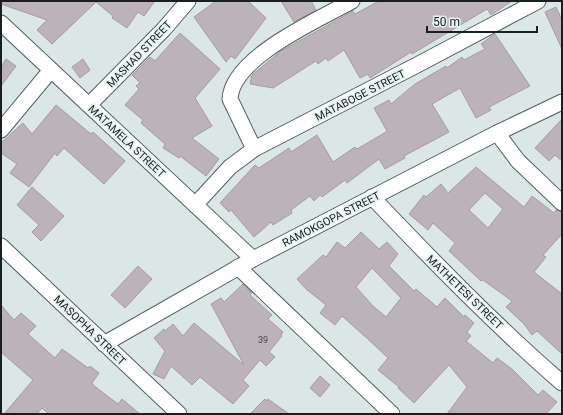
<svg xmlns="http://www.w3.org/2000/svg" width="563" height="415" font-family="Roboto,sans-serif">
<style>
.building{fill:#bcb3b9;stroke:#a59ca2;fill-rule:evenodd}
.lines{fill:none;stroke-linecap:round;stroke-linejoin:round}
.minor-casing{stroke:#555f5f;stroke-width:17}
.minor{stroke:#fff;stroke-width:15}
.labels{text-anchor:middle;stroke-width:3.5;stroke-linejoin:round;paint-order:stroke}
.number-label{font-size:9px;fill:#424345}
.street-label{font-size:11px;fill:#191e1e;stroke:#e8f4f4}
</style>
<rect width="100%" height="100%" fill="#dae7e6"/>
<!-- building -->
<g class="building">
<path d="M1 1H155L144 16 138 12 127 28 112 18 113 16 96 2 52 44 37 30 47 20 1 4Z"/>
<path d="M216 1H248L266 18 235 59 231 56 226 62 194 17Z"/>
<path d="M281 1H311L316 10 294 22Z"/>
<path d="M379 1H512L491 15 487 9 412 54 411 52 370 78 368 74 360 78 344 50 328 61 326 58 318 64 316 61 273 88 250 84 252 75 281 51 353 11 355 14Z"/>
<path d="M556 7 562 20V49L545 12Z"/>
<path d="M180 33 220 69 195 98 212 126 192 138 219 159 206 176 180 156 179 158 163 148 165 144 141 123 143 120 125 105 139 89 136 86 140 83 132 75 150 57 155 61Z"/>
<path d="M495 34 530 86 489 107 491 110 476 118 460 88 432 104 449 132 404 156 405 158 385 169 379 159 347 183 345 180 322 197 320 195 314 201 310 196 291 210 292 213 273 225 271 222 254 237 231 210 229 212 220 203 255 165 259 168 289 148 291 152 317 135 333 162 355 147 357 149 386 132 387 131 374 108 389 100 391 104 415 84 446 66 447 68 462 57 464 60 485 49 481 44Z"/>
<path d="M6 59 16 66 1 86V67Z"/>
<path d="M83 59 90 70 80 78 72 67Z"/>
<path d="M56 105 91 134 93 132 125 161 104 184 64 148 57 156 55 153 29 187 10 173 17 164 1 153V143L23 123 32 134Z"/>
<path d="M562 119V161L555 155 549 161 535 148Z"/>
<path d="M476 167 524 207 532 196 554 213 556 210 562 212V234L543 255 546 257 534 272 562 294V354L537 331 532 335 524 324 506 307 512 301 483 280 481 281 449 251 455 243 433 223 428 230 409 214 424 195 426 197 441 184 448 193ZM485 193 503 209 488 228 469 210Z"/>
<path d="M32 187 64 216 41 241 32 232 39 225 17 205Z"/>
<path d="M361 232 379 249 387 242 398 254 389 266 414 291 416 289 437 307 445 298 464 317 465 315 474 323 467 332 471 336 466 341 493 363 497 358 512 369 538 395 543 390 557 402 546 414H447L467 387 449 365 414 403 398 388 399 387 378 370 388 358 370 341 342 316 335 325 320 313 326 305 306 289 297 279 323 255 326 257 337 242 345 248ZM372 268 401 298 386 317 373 306 356 287Z"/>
<path d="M138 266 152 279 125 308 111 295Z"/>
<path d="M243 284 252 293 250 295 272 315 268 319 283 332 281 335 282 336 269 352 275 357 266 366 260 360 243 380 249 386 233 404 200 377 192 385 171 366 164 379 153 374 165 351 154 338 164 329 165 331 173 324 183 336 194 323 244 365 211 304 221 298 224 302Z"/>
<path d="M1 305 14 320 21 313 36 326 28 334 55 358 62 349 88 368 90 366 99 373 92 383 93 385 118 404 122 399 140 414H49L42 408 37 414H4L33 380 1 352Z"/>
<path d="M320 376 330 385 320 397 310 388Z"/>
<path d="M265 399 267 401 268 399 289 414H250Z"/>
</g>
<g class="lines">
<!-- minor casing -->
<g class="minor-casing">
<g id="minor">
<path d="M1 23 253 259"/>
<path d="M89 105 164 29 188 1"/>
<path d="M1 130 51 70"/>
<path d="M497 133 518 161 562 203"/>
<path d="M254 149 230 99C232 57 320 19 352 1"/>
<path d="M372 197C433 261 495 325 562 383"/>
<path d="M195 205 230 167 254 149 417 65 538 1"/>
<path d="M1 246 179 414"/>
<path d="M238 267 392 414"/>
<path d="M104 344 253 259 497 133 562 102"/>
</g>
</g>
<!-- minor -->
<use href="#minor" class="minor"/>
</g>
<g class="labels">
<!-- number labels -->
<g class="number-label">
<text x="263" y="343">39</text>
</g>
<!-- street labels -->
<g class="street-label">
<text transform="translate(139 54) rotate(-46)" y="4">MASHAD STREET</text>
<text transform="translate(360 95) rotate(-27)" y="4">MATABOGE STREET</text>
<text transform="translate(127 141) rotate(43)" y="4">MATAMELA STREET</text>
<text transform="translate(331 219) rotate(-27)" y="4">RAMOKGOPA STREET</text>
<text transform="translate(465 292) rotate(44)" y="4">MATHETESI STREET</text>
<text transform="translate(90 330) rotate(44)" y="4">MASOPHA STREET</text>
</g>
</g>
<!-- border -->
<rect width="563" height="415" fill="none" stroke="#191e1e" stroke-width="4"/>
<!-- scale -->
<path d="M427 26v6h110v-6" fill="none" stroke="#191e1e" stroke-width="2"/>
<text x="433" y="26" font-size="12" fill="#191e1e" stroke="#e8f4f4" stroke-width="3" paint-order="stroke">50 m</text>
</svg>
